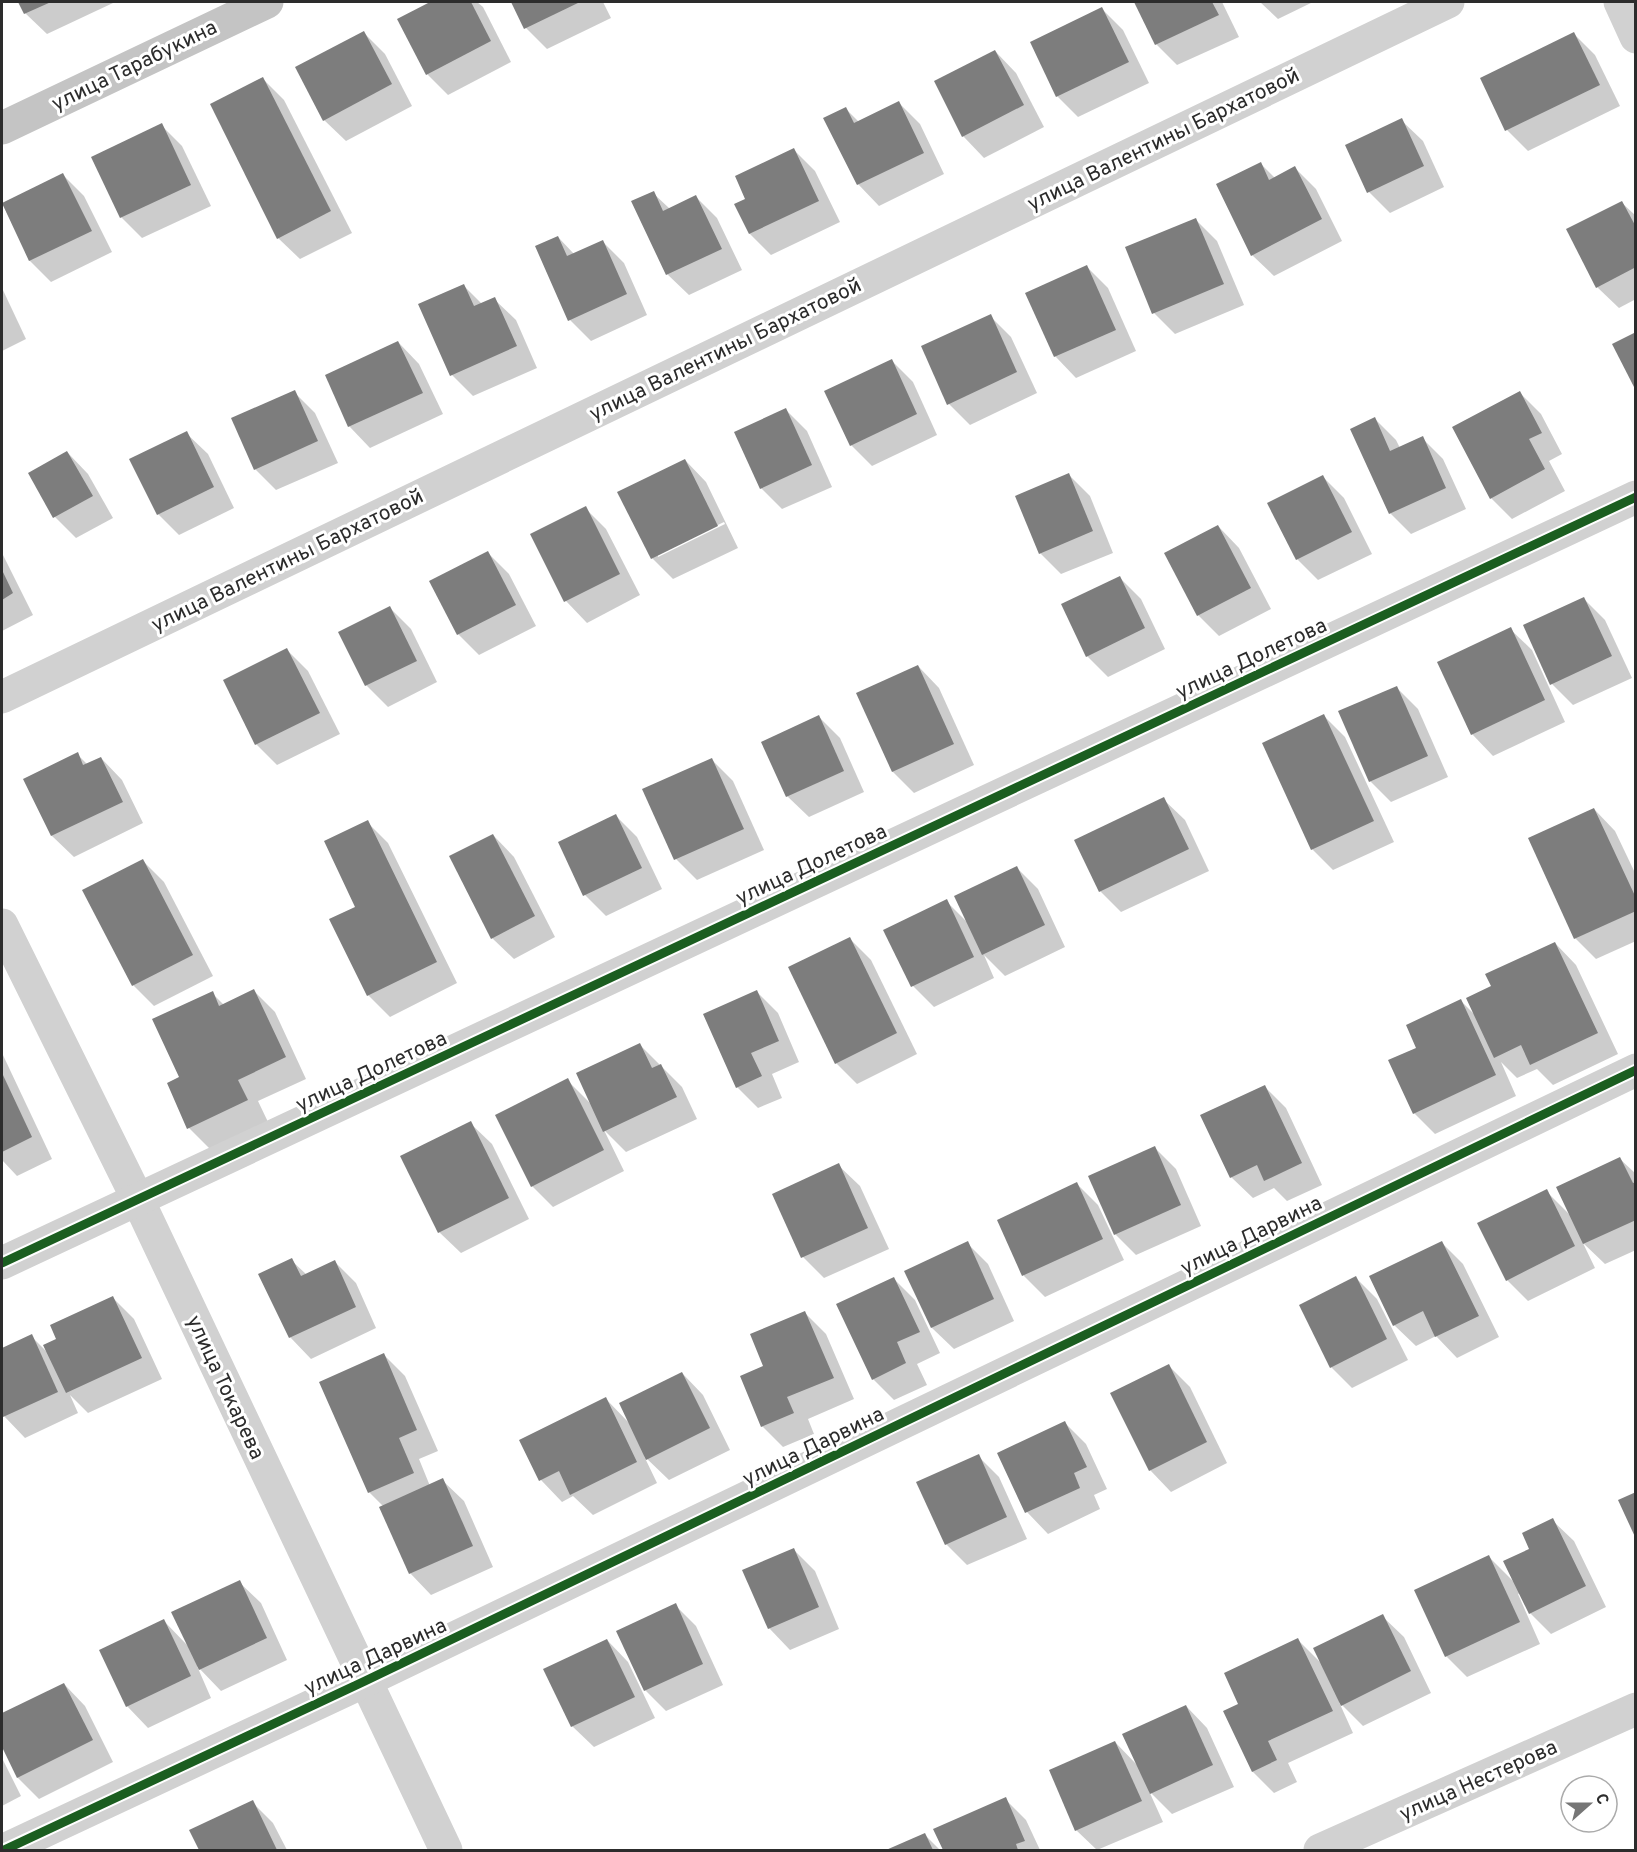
<svg xmlns="http://www.w3.org/2000/svg" width="1637" height="1852" font-family="Overpass,sans-serif">
<style>
.shadow{fill:#0003;fill-rule:evenodd}
.building{fill:#7d7d7d}
.lines{fill:none;stroke-linecap:round;stroke-linejoin:round}
.minor{stroke:#d1d1d1;stroke-width:33}
.major{stroke:#c4c4c4;stroke-width:33}
.cycleway-casing{stroke:#fff;stroke-width:13}
.cycleway{stroke:#1b5e20;stroke-width:9}
.labels{text-anchor:middle;stroke-width:6;stroke-linejoin:round;paint-order:stroke}
.street-label{font-size:21px;fill:#2c2c2c;stroke:#fff}
</style>
<rect width="100%" height="100%" fill="#fff"/>
<!-- shadow -->
<g class="shadow">
<path d="M20 2H112L113 3 47 34 25 13Z"/>
<path d="M433 2H477L483 7 511 62 448 95 427 74 399 19Z"/>
<path d="M513 2H603L611 18 547 49 526 28Z"/>
<path d="M1136 2H1222L1239 37 1177 65 1156 44Z"/>
<path d="M1260 2H1313L1278 19Z"/>
<path d="M1102 9 1123 30 1149 83 1078 117 1057 96Z"/>
<path d="M364 33 385 54 412 106 346 141 324 120Z"/>
<path d="M1574 34 1595 55 1620 106 1528 151 1507 130Z"/>
<path d="M995 51 1016 73 1044 127 984 158 963 136Z"/>
<path d="M263 79 284 100 352 233 300 259 278 238Z"/>
<path d="M899 103 920 124 944 174 879 206 858 184 846 109 859 122Z"/>
<path d="M1401 120 1423 141 1444 187 1390 213 1369 192Z"/>
<path d="M161 125 182 146 211 206 142 238 121 217Z"/>
<path d="M794 150 815 171 840 222 771 255 750 234 736 205 747 200Z"/>
<path d="M1260 163 1275 178 1295 168 1316 189 1342 241 1274 276 1252 255Z"/>
<path d="M63 175 84 196 112 252 51 282 30 261 3 205Z"/>
<path d="M653 193 670 209 696 197 717 218 742 270 689 295 667 274Z"/>
<path d="M1621 202 1636 216V299L1619 308 1597 287Z"/>
<path d="M1196 220 1217 241 1244 305 1175 334 1154 313Z"/>
<path d="M558 237 574 254 603 242 624 263 647 315 591 341 570 320Z"/>
<path d="M1087 267 1108 288 1136 351 1076 378 1055 356Z"/>
<path d="M463 285 482 304 494 299 516 320 537 368 473 396 452 375Z"/>
<path d="M2 288 26 339 2 351Z"/>
<path d="M990 316 1011 337 1037 393 970 425 949 404Z"/>
<path d="M398 342 419 364 443 414 370 448 349 426Z"/>
<path d="M892 361 913 382 937 435 872 466 851 445Z"/>
<path d="M294 392 315 413 338 463 276 490 255 469Z"/>
<path d="M1520 393 1541 414 1562 454 1549 461 1565 491 1512 519 1491 498Z"/>
<path d="M786 410 807 431 832 487 782 509 761 488Z"/>
<path d="M1375 419 1396 440 1400 448 1422 438 1443 459 1466 509 1411 534 1390 513Z"/>
<path d="M186 433 208 454 234 508 179 535 158 514Z"/>
<path d="M67 452 88 474 113 518 76 538 55 517Z"/>
<path d="M685 460 706 482 738 548 673 579 652 558ZM724 522 725 524 658 557V554Z"/>
<path d="M1069 475 1090 496 1113 553 1061 574 1040 553Z"/>
<path d="M1323 477 1344 498 1372 554 1318 580 1297 559Z"/>
<path d="M585 508 606 529 640 595 587 623 566 601 532 535Z"/>
<path d="M1218 526 1239 548 1271 609 1219 636 1198 615Z"/>
<path d="M2 553 33 615 2 631Z"/>
<path d="M488 553 509 574 536 626 479 655 458 634Z"/>
<path d="M1120 578 1141 599 1165 649 1108 677 1087 656Z"/>
<path d="M1584 599 1605 620 1632 678 1573 705 1552 684Z"/>
<path d="M390 608 411 629 437 682 388 707 366 685 340 633Z"/>
<path d="M1510 629 1532 650 1565 722 1493 756 1472 734Z"/>
<path d="M287 650 308 671 340 734 277 765 256 744Z"/>
<path d="M918 666 939 688 974 765 914 793 893 772 858 694Z"/>
<path d="M1397 688 1418 709 1448 777 1391 802 1370 781Z"/>
<path d="M1324 716 1345 737 1394 842 1333 870 1312 849Z"/>
<path d="M819 717 840 738 864 792 809 817 787 796Z"/>
<path d="M77 754 88 765 101 758 122 780 143 823 74 857 52 836 25 779Z"/>
<path d="M712 760 733 781 764 850 697 880 676 859Z"/>
<path d="M1163 799 1185 820 1209 871 1121 912 1100 891Z"/>
<path d="M1594 809 1615 831 1636 875V941L1596 959 1575 938Z"/>
<path d="M616 816 637 837 662 889 606 916 585 895Z"/>
<path d="M367 822 388 843 457 983 390 1017 368 995 331 920 357 907Z"/>
<path d="M493 835 514 857 555 937 514 959 492 938Z"/>
<path d="M143 861 164 882 213 976 154 1006 133 985Z"/>
<path d="M1017 868 1038 889 1065 947 1005 976 984 955 994 978 934 1007 913 986 885 930 946 901 967 922Z"/>
<path d="M850 939 871 960 917 1054 857 1084 836 1063Z"/>
<path d="M1555 943 1576 965 1618 1054 1553 1085 1537 1069 1517 1078 1501 1062 1516 1096 1435 1134 1414 1113 1418 1049 1461 1001 1477 1017 1493 986Z"/>
<path d="M254 991 275 1012 306 1079 258 1101 268 1122 210 1149 189 1128 181 1078 212 993 224 1005Z"/>
<path d="M757 992 778 1013 799 1062 772 1074 782 1098 758 1108 737 1087Z"/>
<path d="M640 1045 682 1087 697 1119 626 1152 604 1130 624 1171 553 1207 532 1186 567 1080 591 1104Z"/>
<path d="M2 1053 52 1159 17 1176 2 1160Z"/>
<path d="M1265 1087 1286 1108 1322 1185 1287 1201 1274 1188 1253 1198 1231 1177Z"/>
<path d="M470 1123 492 1144 529 1219 461 1253 439 1232Z"/>
<path d="M1155 1148 1176 1169 1201 1226 1136 1255 1115 1234Z"/>
<path d="M1620 1159 1636 1174V1250L1605 1264 1583 1243 1595 1268 1528 1301 1507 1280 1546 1191 1570 1215Z"/>
<path d="M838 1165 860 1186 889 1249 824 1278 803 1257Z"/>
<path d="M1077 1184 1098 1205 1124 1260 1045 1297 1024 1276 998 1220Z"/>
<path d="M967 1243 988 1264 1014 1321 954 1349 932 1328 906 1272Z"/>
<path d="M1442 1243 1463 1264 1499 1337 1457 1358 1436 1336 1416 1346 1394 1325Z"/>
<path d="M291 1260 307 1275 335 1262 356 1283 376 1328 311 1359 290 1337Z"/>
<path d="M1356 1278 1377 1299 1408 1360 1352 1388 1331 1367Z"/>
<path d="M894 1279 915 1300 940 1353 917 1364 927 1385 894 1400 873 1379Z"/>
<path d="M113 1298 134 1319 162 1379 88 1413 70 1395 78 1413 25 1438 4 1416 2 1411V1350L31 1336 48 1353 58 1340Z"/>
<path d="M805 1313 826 1334 854 1399 808 1419 814 1434 783 1447 762 1426 765 1367Z"/>
<path d="M384 1355 405 1376 438 1451 419 1459 430 1486 442 1480 464 1501 493 1567 431 1595 410 1573 384 1507 369 1492 321 1383Z"/>
<path d="M1169 1366 1190 1387 1227 1463 1171 1492 1150 1470Z"/>
<path d="M682 1373 703 1395 730 1450 669 1480 644 1456 657 1483 593 1515 573 1496 562 1502 541 1480 521 1440 606 1399 630 1424Z"/>
<path d="M1065 1423 1086 1444 1107 1489 1094 1495 1100 1509 1048 1534 1027 1512 999 1454Z"/>
<path d="M978 1456 999 1477 1027 1539 967 1565 946 1544Z"/>
<path d="M1552 1520 1574 1541 1606 1607 1551 1634 1530 1613 1520 1593 1518 1594 1540 1644 1467 1677 1446 1656 1489 1557 1515 1583 1531 1549Z"/>
<path d="M794 1550 815 1571 839 1629 790 1650 769 1628Z"/>
<path d="M239 1582 261 1603 287 1660 221 1691 197 1666 211 1698 148 1728 127 1706 164 1621 188 1646Z"/>
<path d="M675 1605 696 1626 723 1685 666 1711 645 1690Z"/>
<path d="M1382 1616 1404 1637 1431 1693 1363 1726 1339 1702 1353 1733 1288 1763 1297 1782 1274 1793 1253 1772 1225 1712 1240 1705 1298 1640 1321 1663Z"/>
<path d="M607 1640 628 1662 655 1718 594 1747 572 1726Z"/>
<path d="M64 1684 85 1706 113 1762 39 1799 18 1778 2 1744V1715Z"/>
<path d="M1186 1706 1207 1728 1234 1787 1172 1814 1149 1791 1163 1822 1097 1850 1076 1830 1115 1742 1138 1766Z"/>
<path d="M2 1758 21 1796 2 1806Z"/>
<path d="M1005 1799 1026 1820 1040 1850H944L935 1829Z"/>
<path d="M252 1802 273 1823 287 1850H201L191 1831Z"/>
<path d="M925 1835 940 1850H890Z"/>
</g>
<!-- building -->
<g class="building">
<path d="M18 2H51L24 14Z"/>
<path d="M430 2H471L491 41 426 75 397 19Z"/>
<path d="M511 2H580L524 29Z"/>
<path d="M1134 2H1212L1219 15 1155 45Z"/>
<path d="M1102 7 1129 62 1056 97 1030 42Z"/>
<path d="M364 31 392 84 323 121 295 67Z"/>
<path d="M1574 32 1600 85 1505 131 1480 78Z"/>
<path d="M995 50 1024 105 962 137 934 81Z"/>
<path d="M263 77 331 211 277 239 210 104Z"/>
<path d="M899 101 924 153 857 185 823 118 846 107 854 123Z"/>
<path d="M1402 118 1424 166 1367 193 1345 145Z"/>
<path d="M162 123 191 185 120 218 91 157Z"/>
<path d="M794 148 819 201 749 234 734 204 745 199 735 176Z"/>
<path d="M1261 162 1269 180 1295 166 1322 219 1251 256 1216 184Z"/>
<path d="M63 173 92 231 29 261 2 203Z"/>
<path d="M654 191 663 211 696 195 722 249 666 275 631 201Z"/>
<path d="M1622 201 1636 227V267L1596 288 1566 229Z"/>
<path d="M1196 218 1224 284 1152 314 1125 247Z"/>
<path d="M558 236 567 256 603 240 627 294 568 321 535 246Z"/>
<path d="M1087 265 1116 330 1054 357 1025 293Z"/>
<path d="M464 284 474 306 495 297 517 346 450 376 418 304Z"/>
<path d="M991 314 1017 372 947 405 921 346Z"/>
<path d="M1636 332V387H1634L1612 344Z"/>
<path d="M398 341 423 393 348 427 325 375Z"/>
<path d="M892 359 917 414 850 446 824 391Z"/>
<path d="M295 390 318 441 254 470 231 418Z"/>
<path d="M1520 391 1542 433 1529 439 1545 469 1490 499 1452 427Z"/>
<path d="M786 408 812 465 760 489 734 432Z"/>
<path d="M1375 417 1390 451 1423 436 1446 488 1389 514 1350 429Z"/>
<path d="M187 431 214 487 157 515 129 459Z"/>
<path d="M67 451 93 496 53 518 28 473Z"/>
<path d="M685 459 718 526 651 559 617 492Z"/>
<path d="M1069 473 1093 531 1039 554 1015 496Z"/>
<path d="M1323 475 1352 532 1296 560 1267 503Z"/>
<path d="M586 506 620 574 564 602 530 534Z"/>
<path d="M1218 525 1251 588 1197 616 1164 553Z"/>
<path d="M488 551 516 605 457 635 429 581Z"/>
<path d="M2 570 13 593 2 600Z"/>
<path d="M1120 576 1145 628 1086 657 1061 604Z"/>
<path d="M1584 597 1612 656 1550 685 1523 625Z"/>
<path d="M390 606 417 661 365 686 338 632Z"/>
<path d="M1511 627 1545 700 1471 735 1437 662Z"/>
<path d="M287 648 320 713 255 745 223 680Z"/>
<path d="M918 665 954 744 892 772 856 693Z"/>
<path d="M1397 686 1428 756 1369 782 1338 711Z"/>
<path d="M1324 714 1374 821 1311 850 1262 743Z"/>
<path d="M819 715 844 771 786 797 761 742Z"/>
<path d="M78 752 83 765 101 757 123 802 51 836 23 779Z"/>
<path d="M712 758 744 829 674 860 642 789Z"/>
<path d="M1164 797 1189 849 1099 892 1074 840Z"/>
<path d="M1594 808 1636 898V911L1574 939 1528 838Z"/>
<path d="M616 814 642 868 583 896 558 842Z"/>
<path d="M368 820 437 962 367 996 329 919 355 907 324 841Z"/>
<path d="M493 834 535 916 491 939 449 856Z"/>
<path d="M143 859 193 955 132 986 82 890Z"/>
<path d="M1017 866 1045 925 982 955 954 896Z"/>
<path d="M947 899 974 957 911 987 883 930Z"/>
<path d="M850 937 897 1033 835 1064 788 967Z"/>
<path d="M1555 942 1598 1033 1530 1065 1521 1045 1494 1058 1466 998 1491 986 1485 974Z"/>
<path d="M254 989 286 1057 238 1080 248 1100 187 1129 167 1083 179 1077 152 1019 213 991 219 1006Z"/>
<path d="M757 990 779 1041 751 1053 762 1076 736 1088 703 1014Z"/>
<path d="M1461 999 1496 1075 1413 1114 1388 1060 1416 1048 1406 1025Z"/>
<path d="M640 1043 652 1068 661 1064 677 1097 603 1132 576 1073Z"/>
<path d="M2 1073 32 1137 2 1152Z"/>
<path d="M568 1078 604 1150 531 1187 495 1115Z"/>
<path d="M1265 1085 1302 1163 1264 1181 1257 1165 1230 1178 1200 1115Z"/>
<path d="M471 1121 509 1198 438 1233 400 1156Z"/>
<path d="M1155 1146 1181 1205 1114 1235 1088 1176Z"/>
<path d="M1620 1157 1633 1183 1636 1182V1220L1583 1244 1556 1187Z"/>
<path d="M839 1163 868 1228 801 1258 772 1194Z"/>
<path d="M1077 1182 1103 1239 1022 1276 997 1220Z"/>
<path d="M1547 1189 1575 1246 1506 1281 1477 1223Z"/>
<path d="M968 1241 994 1299 931 1328 904 1271Z"/>
<path d="M1442 1241 1479 1316 1435 1337 1423 1311 1393 1326 1369 1276Z"/>
<path d="M292 1258 301 1276 335 1260 356 1307 289 1338 258 1274Z"/>
<path d="M1356 1276 1387 1339 1330 1368 1299 1305Z"/>
<path d="M894 1277 920 1332 897 1342 906 1363 872 1380 836 1304Z"/>
<path d="M113 1296 142 1358 66 1393 43 1345 56 1339 50 1325Z"/>
<path d="M805 1311 834 1378 787 1397 794 1413 761 1427 740 1376 763 1366 750 1334Z"/>
<path d="M32 1334 58 1392 3 1417 2 1348Z"/>
<path d="M384 1353 417 1430 399 1438 414 1473 368 1493 319 1382Z"/>
<path d="M1169 1364 1207 1442 1149 1471 1110 1393Z"/>
<path d="M682 1372 710 1428 646 1460 619 1403Z"/>
<path d="M606 1397 637 1462 570 1495 559 1471 539 1481 519 1440Z"/>
<path d="M1065 1421 1087 1467 1074 1473 1080 1488 1025 1513 997 1453Z"/>
<path d="M979 1454 1007 1517 945 1545 916 1482Z"/>
<path d="M443 1478 473 1546 409 1574 379 1507Z"/>
<path d="M1636 1492V1539L1618 1500Z"/>
<path d="M1553 1518 1586 1586 1529 1614 1503 1561 1529 1549 1522 1533Z"/>
<path d="M794 1548 819 1607 768 1629 742 1570Z"/>
<path d="M1489 1555 1520 1622 1445 1657 1414 1590Z"/>
<path d="M240 1580 267 1638 199 1670 171 1612Z"/>
<path d="M676 1603 703 1664 644 1691 616 1631Z"/>
<path d="M1383 1614 1411 1671 1341 1706 1313 1648Z"/>
<path d="M164 1619 191 1676 126 1707 99 1650Z"/>
<path d="M1298 1638 1333 1711 1268 1741 1277 1760 1252 1772 1223 1711 1238 1704 1224 1673Z"/>
<path d="M607 1639 635 1697 571 1727 543 1669Z"/>
<path d="M64 1683 93 1740 17 1778 2 1747V1713Z"/>
<path d="M1186 1705 1213 1765 1150 1794 1122 1734Z"/>
<path d="M1115 1741 1142 1801 1075 1831 1049 1770Z"/>
<path d="M1006 1797 1025 1841 1016 1844 1018 1850H943L933 1829Z"/>
<path d="M253 1800 277 1850H199L189 1830Z"/>
<path d="M925 1833 933 1850H886Z"/>
</g>
<g class="lines">
<!-- minor -->
<g class="minor">
<path d="M1620 2 1636 37"/>
<path d="M2 697 1448 2"/>
<path d="M2 925 138 1200 446 1850"/>
<path d="M2 1263 1636 497"/>
<path d="M4 1850 365 1681 1636 1070"/>
<path d="M1320 1850 1636 1709"/>
</g>
<!-- major -->
<path class="major" d="M2 128 267 2"/>
<!-- cycleway casing -->
<g class="cycleway-casing">
<g id="cycleway">
<path d="M2 1263 1636 497"/>
<path d="M4 1850 365 1681 1636 1070"/>
</g>
</g>
<!-- cycleway -->
<use href="#cycleway" class="cycleway"/>
</g>
<g class="labels">
<!-- street labels -->
<g class="street-label">
<text transform="translate(134 65) rotate(-26)" y="7">улица Тарабукина</text>
<text transform="translate(1163 139) rotate(-26)" y="7">улица Валентины Бархатовой</text>
<text transform="translate(725 349) rotate(-26)" y="7">улица Валентины Бархатовой</text>
<text transform="translate(287 560) rotate(-26)" y="7">улица Валентины Бархатовой</text>
<text transform="translate(1251 658) rotate(-25)" y="7">улица Долетова</text>
<text transform="translate(811 864) rotate(-25)" y="7">улица Долетова</text>
<text transform="translate(371 1071) rotate(-25)" y="7">улица Долетова</text>
<text transform="translate(1251 1235) rotate(-26)" y="7">улица Дарвина</text>
<text transform="translate(226 1387) rotate(65)" y="7">улица Токарева</text>
<text transform="translate(813 1446) rotate(-26)" y="7">улица Дарвина</text>
<text transform="translate(375 1656) rotate(-25)" y="7">улица Дарвина</text>
<text transform="translate(1478 1780) rotate(-24)" y="7">улица Нестерова</text>
</g>
</g>
<!-- border -->
<rect width="1637" height="1852" fill="none" stroke="#2c2c2c" stroke-width="6"/>
<!-- north arrow -->
<g transform="translate(1589 1804) rotate(69)"><circle r="28" fill="#ffffff" stroke="#ababab" stroke-width="1.5"/>
<path d="M0-4.5L10 22L0 15L-10 22Z" fill="#767676"/>
<text y="-9" font-size="16" font-weight="bold" text-anchor="middle" fill="#2c2c2c">С</text>
</g>
</svg>
